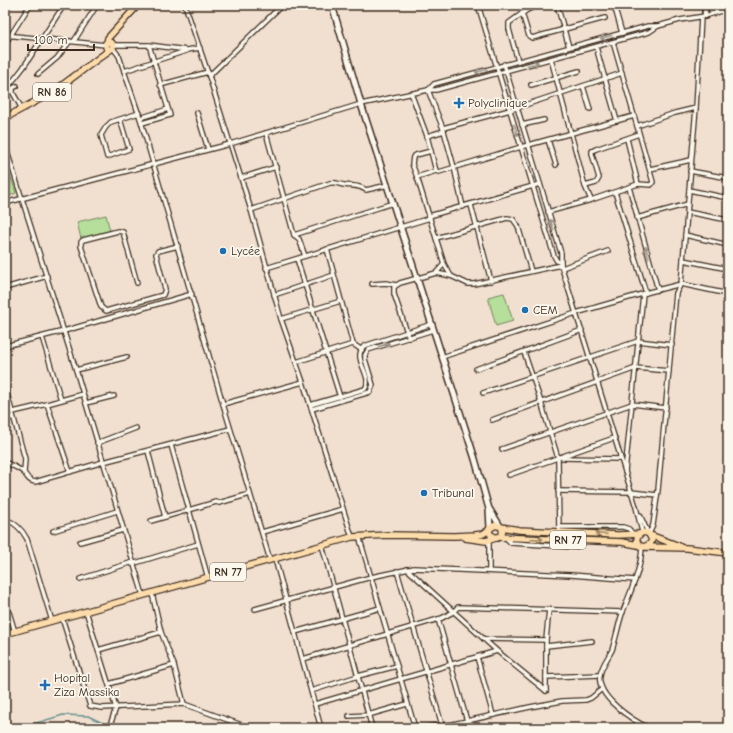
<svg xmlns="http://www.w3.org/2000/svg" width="733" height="733" font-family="'Comic Neue',sans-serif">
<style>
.green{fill:#b5df9b;stroke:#78845c}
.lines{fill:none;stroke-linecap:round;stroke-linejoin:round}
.stream{stroke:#679190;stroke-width:1.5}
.minor-casing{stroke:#3b2a1e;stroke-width:6}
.tertiary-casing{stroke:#3b2a1e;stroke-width:8}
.secondary-casing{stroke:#3b2a1e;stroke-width:8}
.primary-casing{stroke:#3b2a1e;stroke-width:8}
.minor{stroke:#fbf7ec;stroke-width:3.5}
.tertiary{stroke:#fbf7ec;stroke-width:4.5}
.secondary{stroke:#fbf7ec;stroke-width:5}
.primary{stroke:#fddcac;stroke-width:5.5}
.oneway{stroke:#9b9085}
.oneway2{stroke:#9c8365}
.poi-dot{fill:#1f6fb2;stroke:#fbf7ec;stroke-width:1.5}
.labels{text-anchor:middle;stroke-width:3.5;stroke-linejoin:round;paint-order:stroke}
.shield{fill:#fbf7ec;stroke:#75685c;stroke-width:1}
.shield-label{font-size:11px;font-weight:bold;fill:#3b2a1e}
.poi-label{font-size:12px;fill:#3b2a1e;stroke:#fbf7ec;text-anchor:start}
</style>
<rect width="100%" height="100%" fill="#f1e0d0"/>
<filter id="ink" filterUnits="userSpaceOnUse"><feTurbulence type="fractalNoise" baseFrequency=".025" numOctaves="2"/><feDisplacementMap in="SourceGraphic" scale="8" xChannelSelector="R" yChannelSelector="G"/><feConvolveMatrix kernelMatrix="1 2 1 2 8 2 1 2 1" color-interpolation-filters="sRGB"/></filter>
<g filter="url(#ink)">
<!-- green -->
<g class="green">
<path d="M5 160 16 193 5 198Z"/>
<path d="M106 215 110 231 81 239 77 222Z"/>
<path d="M504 293 513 321 496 326 488 297Z"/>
</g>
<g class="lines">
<!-- stream -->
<path class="stream" d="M20 728 63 715 88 716 113 728"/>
<!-- minor casing -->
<g class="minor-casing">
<g id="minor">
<path d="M185 5 209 76 251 210 281 319 303 382 352 537"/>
<path d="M478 5 554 256 557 261 561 263"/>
<path d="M557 5 569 47"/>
<path d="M614 5 622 33"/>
<path d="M522 13 529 36 532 38 605 18"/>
<path d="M5 35 106 45"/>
<path d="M74 41 97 5"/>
<path d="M5 44 30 5"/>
<path d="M113 45H149L187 50 200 48"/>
<path d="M596 47 617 121"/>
<path d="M113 48 119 56 140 118 223 404 270 560"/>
<path d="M551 59 585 186 591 200"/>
<path d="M518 61 509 29V23L527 10 539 5"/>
<path d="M504 64 561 253V265L636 507 642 532"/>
<path d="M124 71 186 51"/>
<path d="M38 74 57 58 70 41"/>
<path d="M209 76 282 5"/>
<path d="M160 85 208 72"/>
<path d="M531 85 579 71"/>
<path d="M17 86 13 88V93L22 109"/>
<path d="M583 86 590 109"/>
<path d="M428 90 434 84 648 26H658"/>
<path d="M428 90 444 131 454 167 463 207"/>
<path d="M5 91 23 68 64 5"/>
<path d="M197 113 208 149"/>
<path d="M140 118 168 109"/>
<path d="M120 119 129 149 107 157 101 135 106 127 111 122 139 113"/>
<path d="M142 123 170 115 149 45"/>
<path d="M522 125 544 120"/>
<path d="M637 126 675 113 696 108"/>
<path d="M443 128 510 110 622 73"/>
<path d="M266 133 294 235 299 239 305 256"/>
<path d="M427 136 444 131"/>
<path d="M627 139 638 184"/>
<path d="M548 140 556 165"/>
<path d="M5 145 76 370 143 595"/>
<path d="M650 169 691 160"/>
<path d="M436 171 439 172 521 147 634 116"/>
<path d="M690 171 728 178"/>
<path d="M417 177 412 164 413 157 416 155 431 151"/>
<path d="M241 178 276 167"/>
<path d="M585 186 596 183 599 178 592 154V151L596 149 639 134"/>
<path d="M629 187 658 290"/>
<path d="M689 190 728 198"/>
<path d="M615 192 646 293"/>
<path d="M5 203 230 144 361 104 428 90H436L649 32 658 26 680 20 705 16 728 9"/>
<path d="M471 205 491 281"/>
<path d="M251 210 330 183C337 182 338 184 344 185 354 187 356 184 366 190L388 185"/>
<path d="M548 212 591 200 638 184 651 185 653 182 613 42"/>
<path d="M687 212 728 220"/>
<path d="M429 216 540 184"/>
<path d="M637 218 688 204"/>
<path d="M294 235 393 203"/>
<path d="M685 235 728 245"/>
<path d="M436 238 507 218 513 219 518 226 531 271"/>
<path d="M327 249 353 344 362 350"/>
<path d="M297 259 340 397"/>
<path d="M683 260 728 269"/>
<path d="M444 264 451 276"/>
<path d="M266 268 430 218"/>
<path d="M562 268 608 251"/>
<path d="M436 273 451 276 468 284H474L561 265"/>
<path d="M137 283 123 232 118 231 83 240 81 242V246L101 307 106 311 163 295 165 289 156 254 158 251 178 246"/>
<path d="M372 284 386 283 396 285"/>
<path d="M5 288 47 276"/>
<path d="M274 295 334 275"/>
<path d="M281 319 341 301"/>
<path d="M42 337 61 400"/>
<path d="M409 338 394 294V287L400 283 436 273 444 264 417 177 436 171 427 136 411 93"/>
<path d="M5 346 64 331 192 294"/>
<path d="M524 352 541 402 558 458 559 532"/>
<path d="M442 357 576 313 649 292 681 284 728 294"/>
<path d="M296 362 353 344"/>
<path d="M476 369 582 330"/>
<path d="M76 370 127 357"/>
<path d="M5 386 25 459 24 472"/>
<path d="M483 393 638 341 672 345"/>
<path d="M86 403 114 396"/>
<path d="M47 404 70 472"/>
<path d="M223 404 303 382"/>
<path d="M310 405 365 389C374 376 351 359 364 346L432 324"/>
<path d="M312 409 370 392 373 385 365 359V355L368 350 433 330"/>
<path d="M13 412 47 404 83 394"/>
<path d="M5 420 13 417"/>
<path d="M492 420 636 368 669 371"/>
<path d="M97 443 136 428"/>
<path d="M171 445 208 578"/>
<path d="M502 449 632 404 666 408"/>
<path d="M148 451 165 517"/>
<path d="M562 458 620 459"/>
<path d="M5 462C10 465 19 468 23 472 28 476 27 481 35 482L103 462 230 429"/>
<path d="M625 472 643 294"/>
<path d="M509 475 614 438"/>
<path d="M558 491 631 492 657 495"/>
<path d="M640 515 648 533"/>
<path d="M5 519C16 523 22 529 27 539L52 621"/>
<path d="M151 521 216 502 219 503 250 494"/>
<path d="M559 527H623L629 529 633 534"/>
<path d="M53 531 117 511"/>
<path d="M262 532 343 509"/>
<path d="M649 534 653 525 658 490 676 293 681 284 696 108 701 17"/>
<path d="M359 536 415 728"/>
<path d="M506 538 511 543 575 547 578 545 580 540"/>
<path d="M489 541V571"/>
<path d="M80 542 123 530"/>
<path d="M322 545 372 728"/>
<path d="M642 547C641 571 630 592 622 614 618 626 616 638 612 650 608 658 602 665 600 675 596 697 632 720 649 728"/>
<path d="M275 559 321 728"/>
<path d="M132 564 198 544"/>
<path d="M407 569 497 651 546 691"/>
<path d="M397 571 442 725"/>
<path d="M80 579 133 562"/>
<path d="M152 593 161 632 174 665 184 704"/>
<path d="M5 599 15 632"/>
<path d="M255 609 371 577 414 568 571 575 635 580"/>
<path d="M86 611 116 708 109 728"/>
<path d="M62 618 90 706 102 708 184 704 250 728"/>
<path d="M438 619 467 721"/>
<path d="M295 632 380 608"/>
<path d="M484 639 546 640"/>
<path d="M546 646 592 641"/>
<path d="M98 650 161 632"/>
<path d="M477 657 493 715"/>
<path d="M303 659 442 618 453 612 458 607 623 612"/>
<path d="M546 677 600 675"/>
<path d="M109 684 174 665"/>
<path d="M311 691 358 676 397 666"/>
<path d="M546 691V640L549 609"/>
<path d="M315 704 497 651"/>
<path d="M349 716 368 715 407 704"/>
<path d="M418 728 453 724 530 707 562 701 586 700 591 698 602 689"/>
</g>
</g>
<!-- tertiary casing -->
<g class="tertiary-casing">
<path id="tertiary" d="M705 5V16"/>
</g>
<!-- secondary casing -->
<g class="secondary-casing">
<g id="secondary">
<path d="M332 5 361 104 475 459 489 509 490 528"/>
<path d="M490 510 500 526"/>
</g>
</g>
<!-- primary casing -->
<g class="primary-casing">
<g id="primary">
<path d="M106 43 108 42 112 43 113 45V48L109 50 106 47 108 38 138 5"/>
<path d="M5 118 53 92 111 49"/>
<path d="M501 527C504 532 502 536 497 538L491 535 489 532 490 528 496 525 501 527 519 530 618 535 640 534"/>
<path d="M650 535 679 546"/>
<path d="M498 537 622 542 638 545"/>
<path d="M465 538 486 541 496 538"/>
<path d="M644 547 650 544 652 540 649 534C642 530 636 535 637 542L640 546 644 547 687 548 728 553"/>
<path d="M5 634 352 537 388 535 454 536 475 535 483 534 490 529"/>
</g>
</g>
<!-- minor -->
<use href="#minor" class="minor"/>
<!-- tertiary -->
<use href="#tertiary" class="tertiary"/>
<!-- secondary -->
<use href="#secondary" class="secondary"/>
<!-- primary -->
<use href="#primary" class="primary"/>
</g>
<!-- one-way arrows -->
<defs><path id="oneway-shaft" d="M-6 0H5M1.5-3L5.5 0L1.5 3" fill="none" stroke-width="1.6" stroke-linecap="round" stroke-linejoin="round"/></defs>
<g class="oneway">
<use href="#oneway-shaft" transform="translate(606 37) rotate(165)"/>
<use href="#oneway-shaft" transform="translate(533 64) rotate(-15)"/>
<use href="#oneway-shaft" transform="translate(481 71) rotate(165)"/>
<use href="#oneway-shaft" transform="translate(516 130) rotate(72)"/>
<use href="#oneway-shaft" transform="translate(552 225) rotate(-107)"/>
<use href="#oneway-shaft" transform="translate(647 252) rotate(-106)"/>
<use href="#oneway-shaft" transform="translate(384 345) rotate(-16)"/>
</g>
<g class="oneway2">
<use href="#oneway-shaft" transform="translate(601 534) rotate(-177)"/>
<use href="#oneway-shaft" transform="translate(537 539) rotate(2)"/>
</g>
</g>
<!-- markers -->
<g class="poi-dot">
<path d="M457 97h4v4h4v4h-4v4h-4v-4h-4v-4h4z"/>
<circle cx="223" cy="251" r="4"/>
<circle cx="525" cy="310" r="4"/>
<circle cx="424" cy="493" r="4"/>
<path d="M43 679h4v4h4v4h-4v4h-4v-4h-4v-4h4z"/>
</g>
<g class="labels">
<!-- shield labels -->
<g class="shield">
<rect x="33" y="83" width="38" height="18" rx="3"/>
<rect x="550" y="531" width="36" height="18" rx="3"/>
<rect x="210" y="563" width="36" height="18" rx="3"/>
</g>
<g class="shield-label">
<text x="52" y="96">RN 86</text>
<text x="568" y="544">RN 77</text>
<text x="228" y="576">RN 77</text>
</g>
<!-- poi labels -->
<g class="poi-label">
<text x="468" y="107">Polyclinique</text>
<text x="231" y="255">Lycée</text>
<text x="533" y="314">CEM</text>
<text x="432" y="497">Tribunal</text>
<text x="54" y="682">Hopital<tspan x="54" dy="14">Ziza Massika</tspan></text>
</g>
</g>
<!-- margin -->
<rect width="733" height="733" fill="none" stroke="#fbf7ec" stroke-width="20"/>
<rect x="10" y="10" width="713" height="713" fill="none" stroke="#3b2a1e" stroke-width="1.5" filter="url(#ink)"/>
<!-- scale -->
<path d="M28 44v6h66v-6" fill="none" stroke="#3b2a1e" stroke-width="2"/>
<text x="34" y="44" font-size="12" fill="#3b2a1e" stroke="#fbf7ec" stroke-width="3" paint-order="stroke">100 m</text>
</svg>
